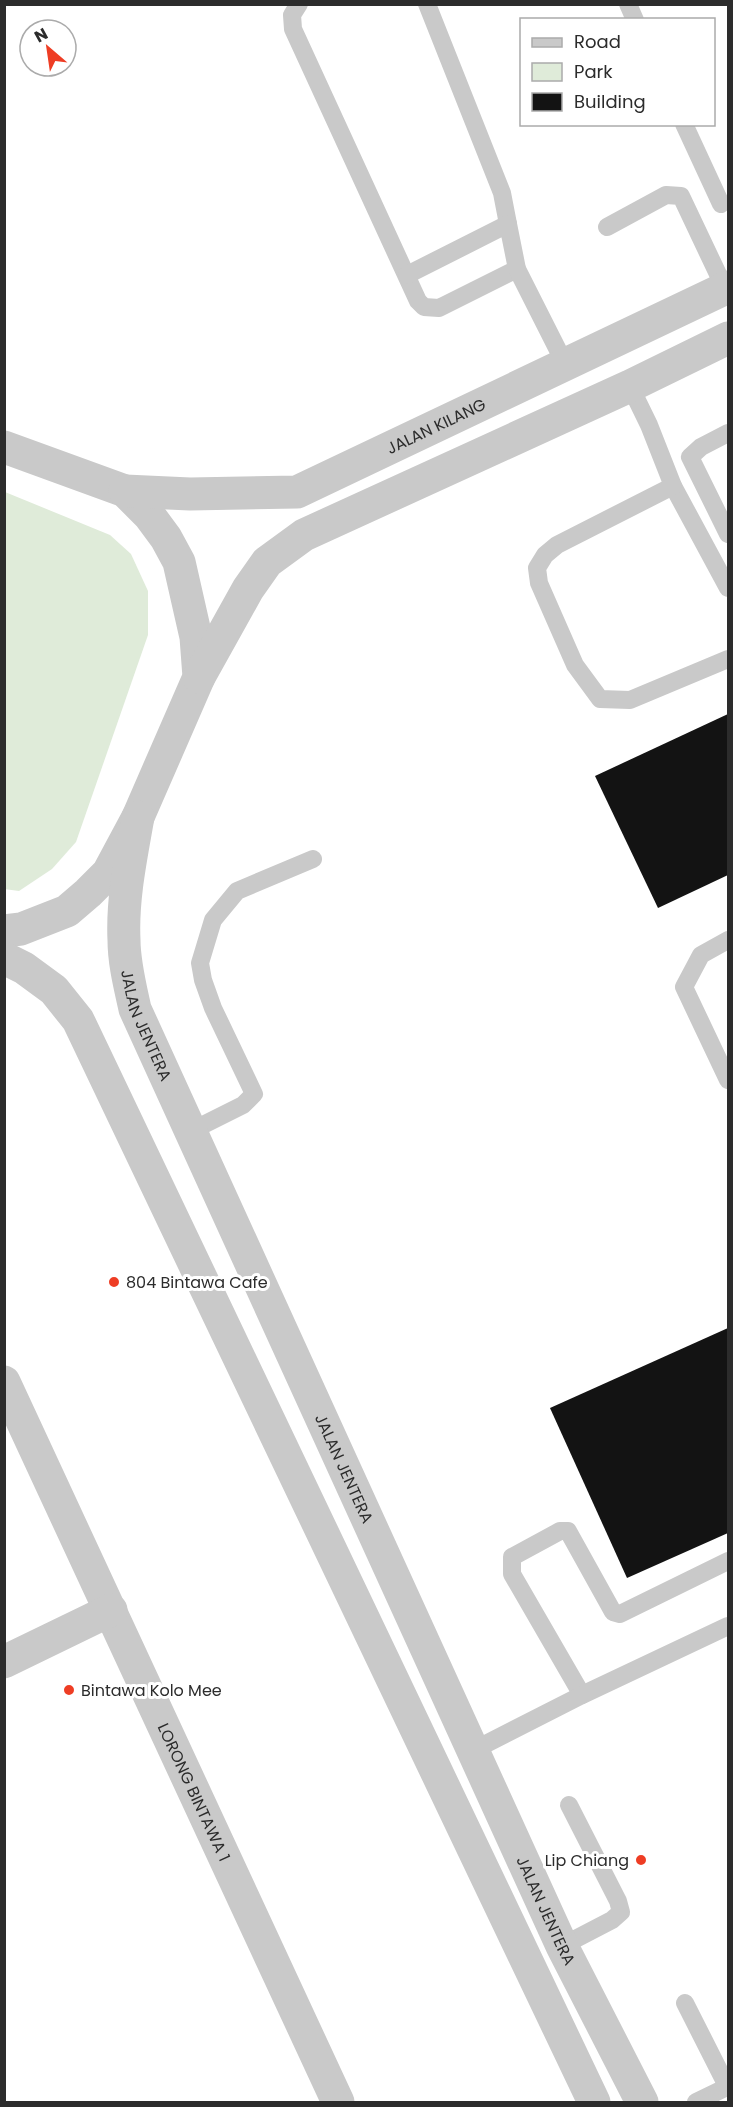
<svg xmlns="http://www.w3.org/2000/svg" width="733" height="2107" font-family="Poppins,sans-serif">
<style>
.green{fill:#dfebd9}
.building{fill:#131313}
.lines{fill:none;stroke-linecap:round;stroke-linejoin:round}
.service{stroke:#c9c9c9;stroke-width:18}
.minor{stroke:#c9c9c9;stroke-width:33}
.tertiary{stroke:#c9c9c9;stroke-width:33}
.poi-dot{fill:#ee3d24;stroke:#fff;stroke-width:2}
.labels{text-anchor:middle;stroke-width:6;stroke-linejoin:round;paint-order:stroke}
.street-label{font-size:16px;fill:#2c2c2c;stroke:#fff}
.poi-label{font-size:16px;fill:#2c2c2c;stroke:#fff;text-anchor:start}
</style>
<rect width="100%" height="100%" fill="#fff"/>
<!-- green -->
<path class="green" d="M5 492 110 535 131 554 148 591V635L76 842 52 869 19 891 4 889Z"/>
<!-- building -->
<g class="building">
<path d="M728 714V875L658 908 595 776Z"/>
<path d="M728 1328V1533L627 1578 550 1408Z"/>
</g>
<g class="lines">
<!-- service -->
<g class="service">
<path d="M299 4 292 15 293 29 418 301 424 307 439 308 517 269"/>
<path d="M427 4 502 193 508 224"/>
<path d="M628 4 635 20"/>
<path d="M684 124 721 204"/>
<path d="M607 227 666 195 681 196 725 289"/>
<path d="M407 275 508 224 517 269 565 364"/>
<path d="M630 386 649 425 673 486 728 588"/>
<path d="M728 433 701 447 690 457 728 534"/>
<path d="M673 486 557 545 545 555 537 568 539 583 575 665 600 699 630 700 728 659"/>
<path d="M728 940 701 955 684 987 728 1080"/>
<path d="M191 1131 243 1105 254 1094 213 1008 203 980 200 963 213 920 237 891 313 859"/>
<path d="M582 1695 512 1574V1557L560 1531H568L613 1612 620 1614 728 1561"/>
<path d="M474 1750 582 1695 728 1626"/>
<path d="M562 1946 612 1920 621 1912 618 1901 569 1805"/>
<path d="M685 2003 728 2088"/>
<path d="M696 2102 727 2087"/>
</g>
<!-- minor -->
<g class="minor">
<path id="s1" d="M4 1382 338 2102"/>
<path d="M4 1662 111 1610"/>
</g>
<!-- tertiary -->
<g class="tertiary">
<path d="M4 447 125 491 149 515 166 538 179 562 196 637 199 677 138 817 108 873 88 893 67 911 21 929 4 931"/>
<path id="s2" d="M125 491 190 494 297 492 728 287"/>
<path d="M199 677 248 589 267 562 304 535 630 386 728 338"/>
<path id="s3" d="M138 817C131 857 122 899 124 940 124 963 130 986 135 1009L562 1946 642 2102"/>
<path d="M4 958 24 968 54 990 78 1020 594 2102"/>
</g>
</g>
<!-- markers -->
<g class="poi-dot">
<circle cx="114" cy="1282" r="6"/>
<circle cx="69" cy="1690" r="6"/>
<circle cx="641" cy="1860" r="6"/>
</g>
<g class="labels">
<!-- street labels -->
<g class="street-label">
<text dy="6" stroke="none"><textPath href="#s2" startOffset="326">JALAN KILANG</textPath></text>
<text dy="6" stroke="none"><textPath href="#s3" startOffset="213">JALAN JENTERA</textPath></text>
<text dy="6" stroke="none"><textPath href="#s3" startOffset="699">JALAN JENTERA</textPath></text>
<text dy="6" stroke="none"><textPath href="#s1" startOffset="452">LORONG BINTAWA 1</textPath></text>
<text dy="6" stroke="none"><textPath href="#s3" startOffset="1185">JALAN JENTERA</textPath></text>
</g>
<!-- poi labels -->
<g class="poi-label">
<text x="126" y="1288">804 Bintawa Cafe</text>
<text x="81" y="1696">Bintawa Kolo Mee</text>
<text x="629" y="1866" text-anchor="end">Lip Chiang</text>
</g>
</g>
<!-- border -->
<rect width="733" height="2107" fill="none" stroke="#2c2c2c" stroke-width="12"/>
<!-- legend -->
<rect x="520" y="18" width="195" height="108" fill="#ffffff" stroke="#ababab" stroke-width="1.5"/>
<rect x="532" y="38" width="30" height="9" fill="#c9c9c9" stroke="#ababab" stroke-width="1.5"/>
<text x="574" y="48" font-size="18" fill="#2c2c2c">Road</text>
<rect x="532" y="63" width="30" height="18" fill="#dfebd9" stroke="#ababab" stroke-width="1.5"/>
<text x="574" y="78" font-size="18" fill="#2c2c2c">Park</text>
<rect x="532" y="93" width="30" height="18" fill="#131313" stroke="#ababab" stroke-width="1.5"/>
<text x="574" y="108" font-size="18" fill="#2c2c2c">Building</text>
<!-- north arrow -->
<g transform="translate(48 48) rotate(331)"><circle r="28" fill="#ffffff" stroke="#ababab" stroke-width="1.5"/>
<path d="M0-4.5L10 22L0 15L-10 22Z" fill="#ee3d24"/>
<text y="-9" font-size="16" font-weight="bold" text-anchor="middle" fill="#2c2c2c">N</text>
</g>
</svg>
